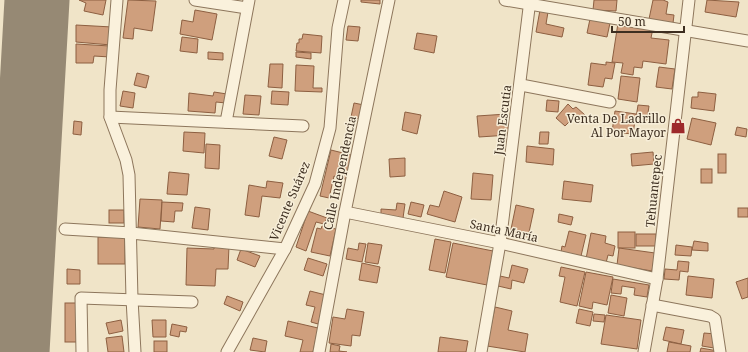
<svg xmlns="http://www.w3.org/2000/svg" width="748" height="352" font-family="'Noto Serif',serif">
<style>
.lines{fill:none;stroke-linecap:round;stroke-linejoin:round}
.runway{stroke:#968974;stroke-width:65}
.building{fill:#cf9f7d;stroke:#8d5f41}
.minor-casing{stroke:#8d765c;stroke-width:13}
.minor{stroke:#faf1dc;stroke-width:11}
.labels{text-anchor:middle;stroke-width:3;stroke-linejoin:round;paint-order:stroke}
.poi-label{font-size:12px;fill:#3d2e20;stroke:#f7eed8;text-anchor:end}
.street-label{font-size:12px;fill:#3d2e20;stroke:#f7eed8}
</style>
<rect width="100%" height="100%" fill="#f0e4c8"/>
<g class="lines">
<!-- runway -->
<path class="runway" d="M17 352 37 0"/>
</g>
<!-- building -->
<g class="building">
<path d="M79 0H106L103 15 84 11 86 3Z"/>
<path d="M128 0 156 1 152 31 134 28 133 39 123 38Z"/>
<path d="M361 0H380V4L361 2Z"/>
<path d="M594 0H617L616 11 593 10Z"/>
<path d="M653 0H663L668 2 666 14 674 15 673 23 649 19Z"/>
<path d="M707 0 739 2 736 17 705 12Z"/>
<path d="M195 10 217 14 212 40 180 34 182 20 193 22Z"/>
<path d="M540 10 548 12 546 24 564 28 562 37 536 32Z"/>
<path d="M590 19 610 23 607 37 587 33Z"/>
<path d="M618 23 653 28 651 38 669 40 666 64 643 61 642 68 634 67 633 75 621 73 623 63 612 62Z"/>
<path d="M76 25 112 27 111 45 76 42Z"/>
<path d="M348 26 360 27 358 41 346 40Z"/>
<path d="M417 33 437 36 434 53 414 49Z"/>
<path d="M303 34 322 36 321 53 296 51 297 43H299V39H302Z"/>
<path d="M182 37 198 39 197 53 180 51Z"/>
<path d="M76 44 110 46V57L94 56 93 63H76Z"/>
<path d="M208 52 223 53V60L208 59Z"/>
<path d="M296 52 311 53V59L296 57Z"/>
<path d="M606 62 615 63 612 79 605 78 603 87 588 85 591 63 606 65Z"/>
<path d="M270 64H283L282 88 268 87Z"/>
<path d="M296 65 314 66 313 88H322V92L295 91Z"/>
<path d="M659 67 675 69 672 89 656 87Z"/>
<path d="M137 73 149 76 146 88 134 85Z"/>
<path d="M621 76 640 78 637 102 618 99Z"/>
<path d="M123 91 135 93 133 108 120 106Z"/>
<path d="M272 91 289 92 288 105 271 104Z"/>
<path d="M214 92 227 94 226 103 216 102 215 113 188 111 189 93 213 96Z"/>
<path d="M698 92 716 94 714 111 691 108 692 97H698Z"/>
<path d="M245 95 261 96 259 115 243 114Z"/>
<path d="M547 100 559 101 558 112 546 111Z"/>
<path d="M354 103 364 105 360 119 351 117Z"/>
<path d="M568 104 573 109 576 107 585 115 579 122 574 117 565 126 556 118Z"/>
<path d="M638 105 649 106 647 120 636 118Z"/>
<path d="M615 111 636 114 633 134 612 132Z"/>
<path d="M405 112 421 115 417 134 402 130Z"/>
<path d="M507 114 509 135 479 137 477 116Z"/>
<path d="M692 118 716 123 711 145 687 139Z"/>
<path d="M74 121 82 122 81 135 73 134Z"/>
<path d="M737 127 747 129 746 137 735 135Z"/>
<path d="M184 132 205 133 204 153 183 151Z"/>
<path d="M540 132H549L548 144H539Z"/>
<path d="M274 137 287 140 282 159 269 156Z"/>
<path d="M206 144 220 145 219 169 205 168Z"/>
<path d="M527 146 554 149 553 165 526 162Z"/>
<path d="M331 150 355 156 349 180 334 176 329 198 320 196Z"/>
<path d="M653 152 654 164 632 166 631 154Z"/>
<rect x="718" y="154" width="8" height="19"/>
<path d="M405 158V176L390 177 389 159Z"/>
<rect x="701" y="169" width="11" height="14"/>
<path d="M169 172 189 174 187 195 167 194Z"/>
<path d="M473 173 493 175 491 200 471 199Z"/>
<path d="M267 181 283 183 280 198 262 196 259 217 245 215 249 185 266 188Z"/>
<path d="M564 181 593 185 591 202 562 199Z"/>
<path d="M444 191 462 197 455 222 427 214 430 205 439 207Z"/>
<path d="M140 199 162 200 160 229 138 227Z"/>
<path d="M162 202 183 203 182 211H175L174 222 161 221Z"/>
<path d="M411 202 424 205 421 217 408 214Z"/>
<path d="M397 203 405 204 403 218 381 216V209L396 210Z"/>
<path d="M516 205 534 209 528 237 510 234Z"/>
<path d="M195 207 210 209 208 230 192 228Z"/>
<rect x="738" y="208" width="10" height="9"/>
<rect x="109" y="210" width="15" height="13"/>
<path d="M308 211 327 218 324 224 316 222 306 251 296 247Z"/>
<path d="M559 214 573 217 571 225 558 222Z"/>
<path d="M322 226 336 229 330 256 311 252 317 228 321 229Z"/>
<path d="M569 231 586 235 581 256 561 252 562 246 565 247Z"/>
<rect x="618" y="232" width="17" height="16"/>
<path d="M591 233 606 236 605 243 615 246 613 256 608 255 606 263 586 259Z"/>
<rect x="636" y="234" width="20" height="12"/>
<rect x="98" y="237" width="27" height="27"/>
<path d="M435 239 451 242 445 273 429 270Z"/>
<path d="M694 241 708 243V251L692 250Z"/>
<path d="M359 243 366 244 362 262 346 259 348 248 358 250Z"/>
<path d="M368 243 382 245 378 264 365 262Z"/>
<path d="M453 243 493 251 487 285 446 277Z"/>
<path d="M214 245 229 246 228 269H216L215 286 186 285 187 248 214 249Z"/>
<path d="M676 245 692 247 691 256 675 255Z"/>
<path d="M619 248 655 253 652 271 617 265Z"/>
<path d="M241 249 260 256 255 267 237 260Z"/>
<path d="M308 258 327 264 323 276 304 270Z"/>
<path d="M678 261 689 262 688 272 680 271 679 280 664 279 665 269 677 270Z"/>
<path d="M362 263 380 267 377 283 359 280Z"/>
<path d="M512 265 528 269 524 283 512 280 511 289 498 286 500 276 509 278Z"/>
<path d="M561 267 585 272 577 306 560 302 565 277 559 276Z"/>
<path d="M67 269 80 270V284H67Z"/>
<path d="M586 272 613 277 607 305 593 302 592 309 579 306Z"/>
<path d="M688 276 714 279 712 298 686 295Z"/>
<path d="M748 278V297L742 299 736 282Z"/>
<path d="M613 279 649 285 647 297 634 295 635 288 622 286 621 294 611 293Z"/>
<path d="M310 291 326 295 318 324 311 322 315 307 306 305Z"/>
<path d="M611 295 627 298 624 316 608 313Z"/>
<path d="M227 296 243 302 240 311 224 304Z"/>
<rect x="65" y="303" width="15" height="39"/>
<path d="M495 307 512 311 508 330 528 334 525 352 487 346Z"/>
<path d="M347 309 364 312 360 336 352 335 351 346 329 343 333 317 345 319Z"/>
<path d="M579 309 593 312 590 326 576 323Z"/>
<path d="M594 314 605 315 604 322 593 321Z"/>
<path d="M606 315 641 320 637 349 601 344Z"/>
<path d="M121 320 123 331 109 334 106 323Z"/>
<path d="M152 320H166V337H153Z"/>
<path d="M288 321 318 328 313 352H300L303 340 285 336Z"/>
<path d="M172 324 187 327 186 332 180 331 179 337 170 335Z"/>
<path d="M666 327 684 330 681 344 663 340Z"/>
<path d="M704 333 716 334 714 348 702 346Z"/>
<path d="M122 336 124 352H108L106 338Z"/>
<path d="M440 337 468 341 466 352H438Z"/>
<path d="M253 338 267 341 265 352 250 350Z"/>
<rect x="154" y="341" width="13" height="11"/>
<path d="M669 342 691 346 690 352H667Z"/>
<path d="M331 344 340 346 339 351 347 352H330Z"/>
<path d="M701 348 718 351V352H700Z"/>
</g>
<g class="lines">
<!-- minor casing -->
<g class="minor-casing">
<g id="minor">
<path d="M117 0 110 90V117L126 160 129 175 132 299 135 352"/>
<path d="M195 0 247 8"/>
<path d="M505 0 748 41"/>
<path d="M521 85 610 102"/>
<path d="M110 117 303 126"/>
<path d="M226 122 249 0"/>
<path d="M345 212 500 243 657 279"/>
<path d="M65 229 131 233 285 249"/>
<path d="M652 305 710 316 715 319 720 352"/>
<path d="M82 352 81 298 192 302"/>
<path d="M227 352 285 249 315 184 330 128 338 28 344 0"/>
<path d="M319 352 345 212 389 0"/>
<path d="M481 352 500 243 530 0"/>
<path d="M644 352 657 279 689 0"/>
</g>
</g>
<!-- minor -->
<use href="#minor" class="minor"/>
</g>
<!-- icons -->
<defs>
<g id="shop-bare" transform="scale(1.2)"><path d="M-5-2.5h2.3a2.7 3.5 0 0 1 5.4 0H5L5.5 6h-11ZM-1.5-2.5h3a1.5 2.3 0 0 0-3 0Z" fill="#9e2a2b" stroke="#f7eed8" stroke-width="2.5" paint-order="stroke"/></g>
</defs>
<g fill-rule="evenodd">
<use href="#shop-bare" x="678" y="126"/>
</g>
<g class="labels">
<!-- poi labels -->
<g class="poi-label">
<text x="666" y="123">Venta De Ladrillo<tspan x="666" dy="14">Al Por Mayor</tspan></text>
</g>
<!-- street labels -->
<g class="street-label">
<text transform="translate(503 120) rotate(-83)" y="4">Juan Escutia</text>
<text transform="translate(340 173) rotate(-78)" y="4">Calle Independencia</text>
<text transform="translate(654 191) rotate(-84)" y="4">Tehuantepec</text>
<text transform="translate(290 201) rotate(-67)" y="4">Vicente Suárez</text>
<text transform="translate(504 231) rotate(12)" y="4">Santa María</text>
</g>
</g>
<!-- scale -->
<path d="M612 26v6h72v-6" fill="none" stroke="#3d2e20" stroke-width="2"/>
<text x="618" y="26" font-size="12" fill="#3d2e20" stroke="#f7eed8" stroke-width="3" paint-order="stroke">50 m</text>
</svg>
